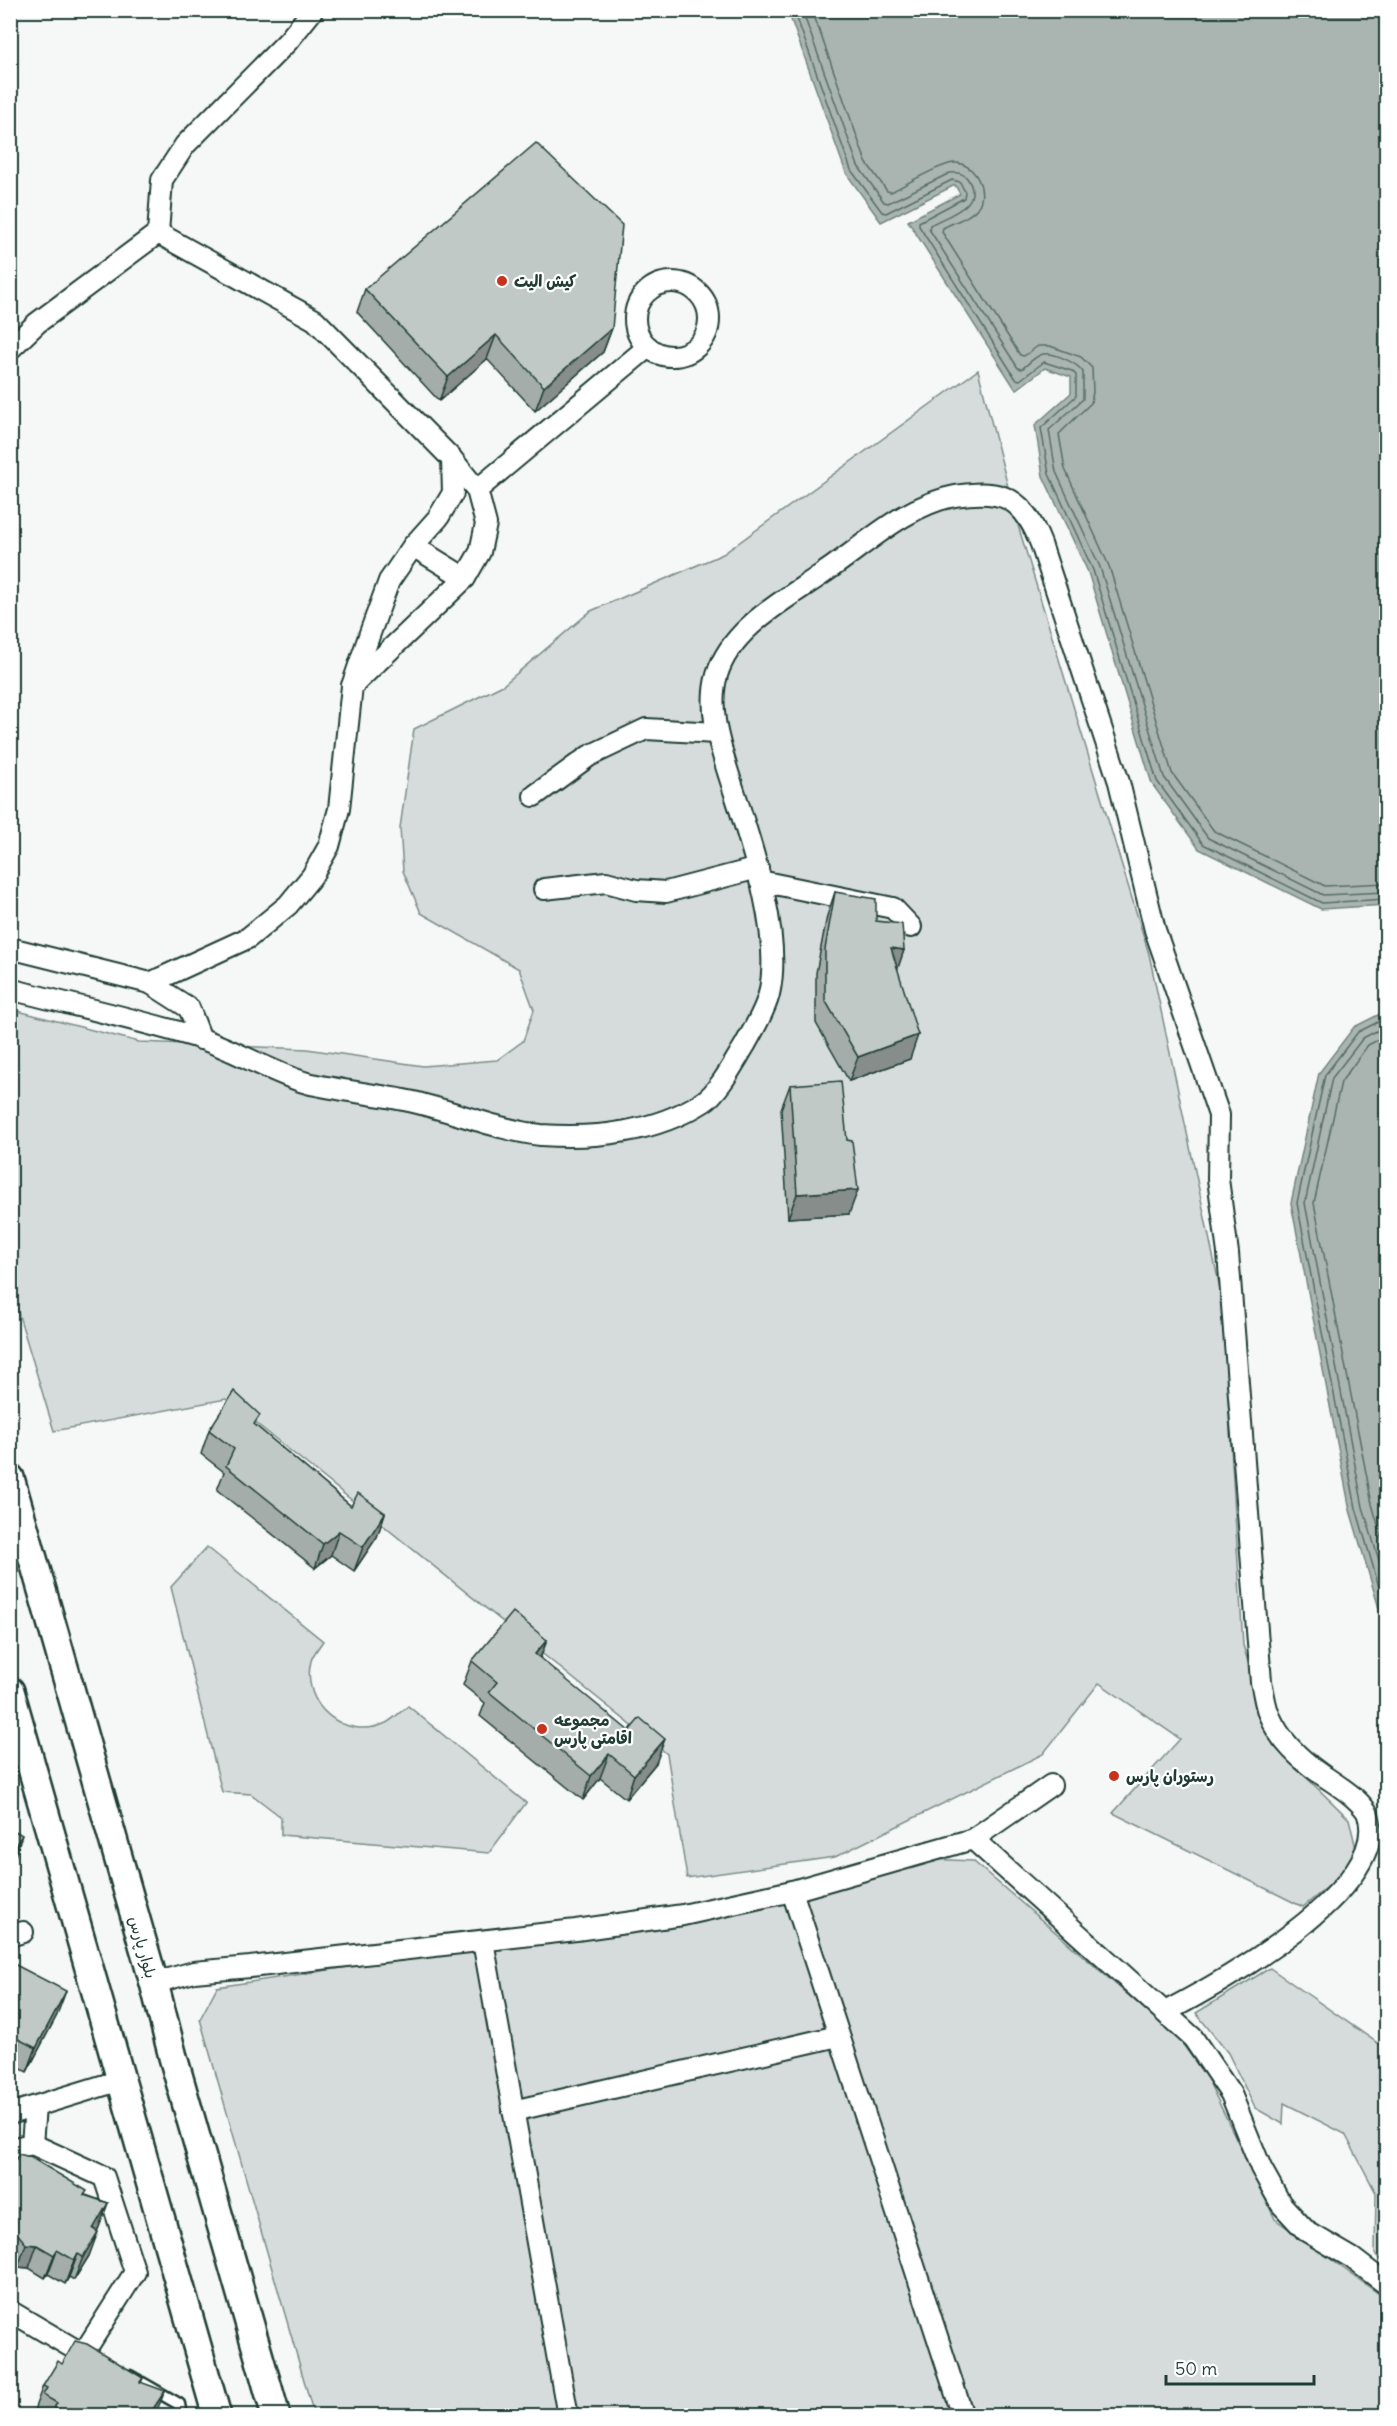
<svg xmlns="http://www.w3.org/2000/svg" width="1397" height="2426" font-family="Delius,'Playpen Sans Arabic',sans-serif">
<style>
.green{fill:#d6dcdb;stroke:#7a8c88;stroke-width:1.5}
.water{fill:#aab5b1;stroke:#72857f;stroke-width:1.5}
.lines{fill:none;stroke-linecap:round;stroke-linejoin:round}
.shore{stroke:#576d66;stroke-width:1.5}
.service-casing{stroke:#1f3d34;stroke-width:15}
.minor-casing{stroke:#1f3d34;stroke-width:24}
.secondary-casing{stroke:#1f3d34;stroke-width:32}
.service{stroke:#fff;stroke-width:10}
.minor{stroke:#fff;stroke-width:20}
.secondary{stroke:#fff;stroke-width:27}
.wall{fill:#a5adaa;stroke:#1f3d34;stroke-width:1.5}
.shaded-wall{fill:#868d8b;stroke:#1f3d34;stroke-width:1.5}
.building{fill:#c0c9c6;stroke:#1f3d34;stroke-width:1.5}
.poi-dot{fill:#c8321e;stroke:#fff;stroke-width:2}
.labels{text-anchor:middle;stroke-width:4.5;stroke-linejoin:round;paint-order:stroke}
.poi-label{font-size:16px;font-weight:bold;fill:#1f3d34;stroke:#fff;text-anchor:start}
.street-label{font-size:16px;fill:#1f3d34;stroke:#fff}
</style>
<rect width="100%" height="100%" fill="#f6f7f7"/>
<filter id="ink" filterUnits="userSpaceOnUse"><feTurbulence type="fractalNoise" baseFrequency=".0167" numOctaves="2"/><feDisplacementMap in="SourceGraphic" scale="12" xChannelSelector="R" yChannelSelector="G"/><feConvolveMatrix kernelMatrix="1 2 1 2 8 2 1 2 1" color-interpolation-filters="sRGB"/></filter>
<g filter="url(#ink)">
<!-- green -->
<g class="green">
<path d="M978 370 1017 522 1149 954 1222 1298 1243 1645 1273 1745 1349 1819 1359 1861 1303 1907 1113 1813 1180 1739 1099 1683 1043 1754 835 1857 687 1878 667 1754 226 1399 54 1431 11 1289 10 1009 139 1042 307 1049 423 1066 497 1060 523 1041 534 1010 519 969 421 913 403 871 400 828 414 729 503 685 591 611 723 554Z"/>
<path d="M207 1547 323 1641C319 1647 313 1654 311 1661 300 1705 345 1742 386 1723 394 1719 401 1711 408 1706L526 1803 489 1853 281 1835V1817L251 1794 222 1792 171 1587Z"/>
<path d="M927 1859 973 1861 1179 2039 1207 2078 1275 2219 1386 2299V2415H314L200 2019 217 1987 795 1899Z"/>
<path d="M1270 1968 1386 2049V2265L1375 2254 1376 2193 1345 2134 1284 2103 1283 2124 1255 2108 1228 2053 1196 2013Z"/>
</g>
<!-- water -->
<g class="water">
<path d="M788 11H1386V905L1321 909 1199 849 1152 784 1088 572 1043 476 1035 425 1071 393V377L1045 368 1016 390 908 221 960 194 955 185 881 222 846 173Z"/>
<path d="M1386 1011V1632L1350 1510 1291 1203 1319 1073 1354 1027Z"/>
</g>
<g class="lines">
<!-- shore -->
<g class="shore">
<path d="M794 10 851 170 882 212 886 213 952 180 960 182 965 192 964 198 919 222V226L1016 379 1020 380 1044 362 1072 371 1076 375V396L1041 428 1049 474 1093 570 1157 781 1203 844 1322 903 1386 899"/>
<path d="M802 10 858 166 884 202 888 203 950 173C957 172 963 173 967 178 986 205 948 215 930 225L929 229 1018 368 1022 369C1028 364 1035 356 1043 354 1054 352 1077 363 1083 372V399L1049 430 1056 472 1100 567 1164 777 1208 838 1323 895 1386 892"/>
<path d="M812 10 866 162 887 191 891 192C905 185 939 164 954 163 974 162 989 190 978 207 971 217 954 222 943 228L942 232 1020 355 1024 356 1038 346H1050L1081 357 1092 368 1093 392 1091 403 1059 434 1065 469 1109 566 1172 773 1214 831 1325 886 1386 883"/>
<path d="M1386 1018 1358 1032 1325 1075 1297 1203 1356 1508 1386 1611"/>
<path d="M1386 1026 1363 1038 1332 1078 1305 1203 1363 1507 1386 1584"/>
<path d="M1386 1036 1368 1045 1341 1082 1314 1203 1372 1504 1386 1553"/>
</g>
<!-- service casing -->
<g class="service-casing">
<path id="service" d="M130 2376 179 2404 181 2416"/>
</g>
<!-- minor casing -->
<g class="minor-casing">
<g id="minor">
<path d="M158 233 162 180 185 145 288 41 313 10"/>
<circle cx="672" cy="319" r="37"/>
<path d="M10 349 37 323 158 233 315 320 452 459 477 490 486 524 480 552 465 578 352 686"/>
<path d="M477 490 648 347"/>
<path d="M413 546 465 578"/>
<path d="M534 796 589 756 646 729 716 733"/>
<path d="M760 881 893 908 911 927"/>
<path d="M544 889 606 882 636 890 666 892 758 868"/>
<path d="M10 948 150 983 189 1008 201 1039"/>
<path d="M150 983 248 938 288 905 312 876 329 846 339 809 352 686 370 633 389 581 413 546 438 518 453 493 452 459"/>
<path d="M10 989C72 1005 135 1019 196 1037 234 1049 269 1072 307 1083 341 1091 376 1094 409 1101 451 1110 501 1131 541 1135 596 1139 656 1132 703 1102 719 1092 735 1061 745 1045 753 1030 765 1011 769 994 784 931 746 830 727 769 718 739 708 706 717 675 731 627 787 599 825 572 865 545 906 505 955 496 1004 488 1023 498 1041 544L1119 782 1155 930 1219 1115 1218 1179 1228 1253 1261 1682C1264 1693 1265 1707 1270 1717 1280 1740 1301 1760 1321 1774 1337 1785 1356 1796 1367 1812 1397 1887 1213 1987 1165 2012"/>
<path d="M973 1839 1193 2038 1231 2094 1261 2168 1281 2204 1306 2231 1352 2258 1386 2284"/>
<path d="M792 1891 963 2416"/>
<path d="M10 1936 23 1932"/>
<path d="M483 1941 568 2416"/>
<path d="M154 1983 194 1972 250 1967 576 1930 683 1915 792 1891 973 1839 1051 1785"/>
<path d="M513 2111 838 2036"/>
<path d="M10 2114 121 2080"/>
<path d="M10 2149 32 2144"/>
<path d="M10 2311 83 2354 135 2272 104 2177 32 2144 35 2107"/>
</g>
</g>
<!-- secondary casing -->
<g class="secondary-casing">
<g id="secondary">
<path d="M10 1478 154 1983 173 2057 276 2416"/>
<path d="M10 1691 217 2416"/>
</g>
</g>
<!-- service -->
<use href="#service" class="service"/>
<!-- minor -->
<use href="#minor" class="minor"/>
<!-- secondary -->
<use href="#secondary" class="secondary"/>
</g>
<!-- wall -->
<g class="wall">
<path d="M365 289 612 328 603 352 535 411 487 359 439 401 357 312Z"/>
<path d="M835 892 876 921 904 950 897 969 910 1059 849 1081 816 1023V973L827 916Z"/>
<path d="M790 1085 847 1140 849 1214 788 1218 781 1109Z"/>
<path d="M256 1426 351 1506 385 1513 377 1537 354 1571 331 1555 315 1568 217 1490 224 1472 201 1454 209 1430Z"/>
<path d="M547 1640 540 1659 656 1763 626 1799 600 1778 583 1800 480 1716 485 1703 463 1685 472 1661Z"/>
<path d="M10 1962 57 2015 27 2072 10 2063Z"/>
<path d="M10 2168 108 2203 99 2227 97 2232 89 2256 74 2280 69 2277 65 2284 48 2274 45 2278 29 2268 18 2267 10 2259Z"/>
<path d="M62 2364 143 2378 141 2383 155 2415H35L37 2411 34 2410 43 2386Z"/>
</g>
<!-- shaded-wall -->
<g class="shaded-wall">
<path d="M612 328 603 352 535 411 544 387Z"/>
<path d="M496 335 487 359 439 401 448 377Z"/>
<path d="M891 948 904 950 896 974Z"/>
<path d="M918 1035 910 1059 849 1081 858 1057Z"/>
<path d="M858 1190 849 1214 788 1218 797 1194Z"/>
<path d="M385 1513 377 1537 354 1571 363 1547Z"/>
<path d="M339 1531 331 1555 315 1568 323 1544Z"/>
<path d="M547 1640 538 1663 535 1654Z"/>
<path d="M665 1739 656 1763 626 1799 634 1775Z"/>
<path d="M609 1754 600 1778 583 1800 591 1776Z"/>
<path d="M22 1835 14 1859 10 1864V1854Z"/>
<path d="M66 1991 57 2015 27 2072 36 2048Z"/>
<path d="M108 2203 99 2227 84 2253 93 2229Z"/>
<path d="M98 2232 89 2256 74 2280 83 2257Z"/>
<path d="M26 2244 37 2245 29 2268 18 2267Z"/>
<path d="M57 2250 48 2274 45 2278 54 2255Z"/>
<path d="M78 2254 69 2277 65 2284 74 2260Z"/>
<path d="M165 2391 155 2415H149Z"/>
</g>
<!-- building -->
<g class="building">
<path d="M536 143 622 225 612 328 544 387 496 335 448 377 365 289Z"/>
<path d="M835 892 876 899V921L902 924 904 950 891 948 918 1035 858 1057 825 1000V949Z"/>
<path d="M841 1081 847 1140 852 1141 858 1190 797 1194 790 1085Z"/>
<path d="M234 1391 260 1415 254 1424 351 1506 358 1493 385 1513 363 1547 339 1531 323 1544 226 1466 234 1449 209 1430Z"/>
<path d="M513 1612 547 1640 535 1654 629 1731 640 1718 665 1739 634 1775 609 1754 591 1776 489 1692 497 1682 472 1661Z"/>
<path d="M10 1828 22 1835 10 1854Z"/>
<path d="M10 1962 66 1991 36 2048 10 2035Z"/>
<path d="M19 2154 30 2157 87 2191 84 2195 108 2203 93 2229 98 2232 83 2257 78 2254 74 2260 57 2250 54 2255 37 2245 26 2244 16 2232 10 2228V2168Z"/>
<path d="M75 2341 87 2344 143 2378 140 2382 165 2391 149 2415H67L54 2408 57 2403 43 2395 47 2388 43 2386 58 2361 62 2364Z"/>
</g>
</g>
<!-- markers -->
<g class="poi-dot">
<circle cx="502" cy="281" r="6"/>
<circle cx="542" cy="1729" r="6"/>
<circle cx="1114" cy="1776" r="6"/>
</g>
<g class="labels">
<!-- poi labels -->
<g class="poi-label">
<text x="514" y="287">کیش الیت</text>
<text x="554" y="1726">مجموعه<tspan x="554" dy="18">اقامتی پارس</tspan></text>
<text x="1126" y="1782">رستوران پارس</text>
</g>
<!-- street labels -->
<g class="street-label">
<text transform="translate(143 1947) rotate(74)" y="6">بلوار پارس</text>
</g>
</g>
<!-- margin -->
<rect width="1397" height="2426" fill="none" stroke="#fff" stroke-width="36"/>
<rect x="18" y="18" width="1361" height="2390" fill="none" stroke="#1f3d34" stroke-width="2" filter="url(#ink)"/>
<!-- scale -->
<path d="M1166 2375v9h148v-9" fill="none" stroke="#1f3d34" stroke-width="3"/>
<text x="1175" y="2375" font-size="18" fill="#1f3d34" stroke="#ffffff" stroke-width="4.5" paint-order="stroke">50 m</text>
</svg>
